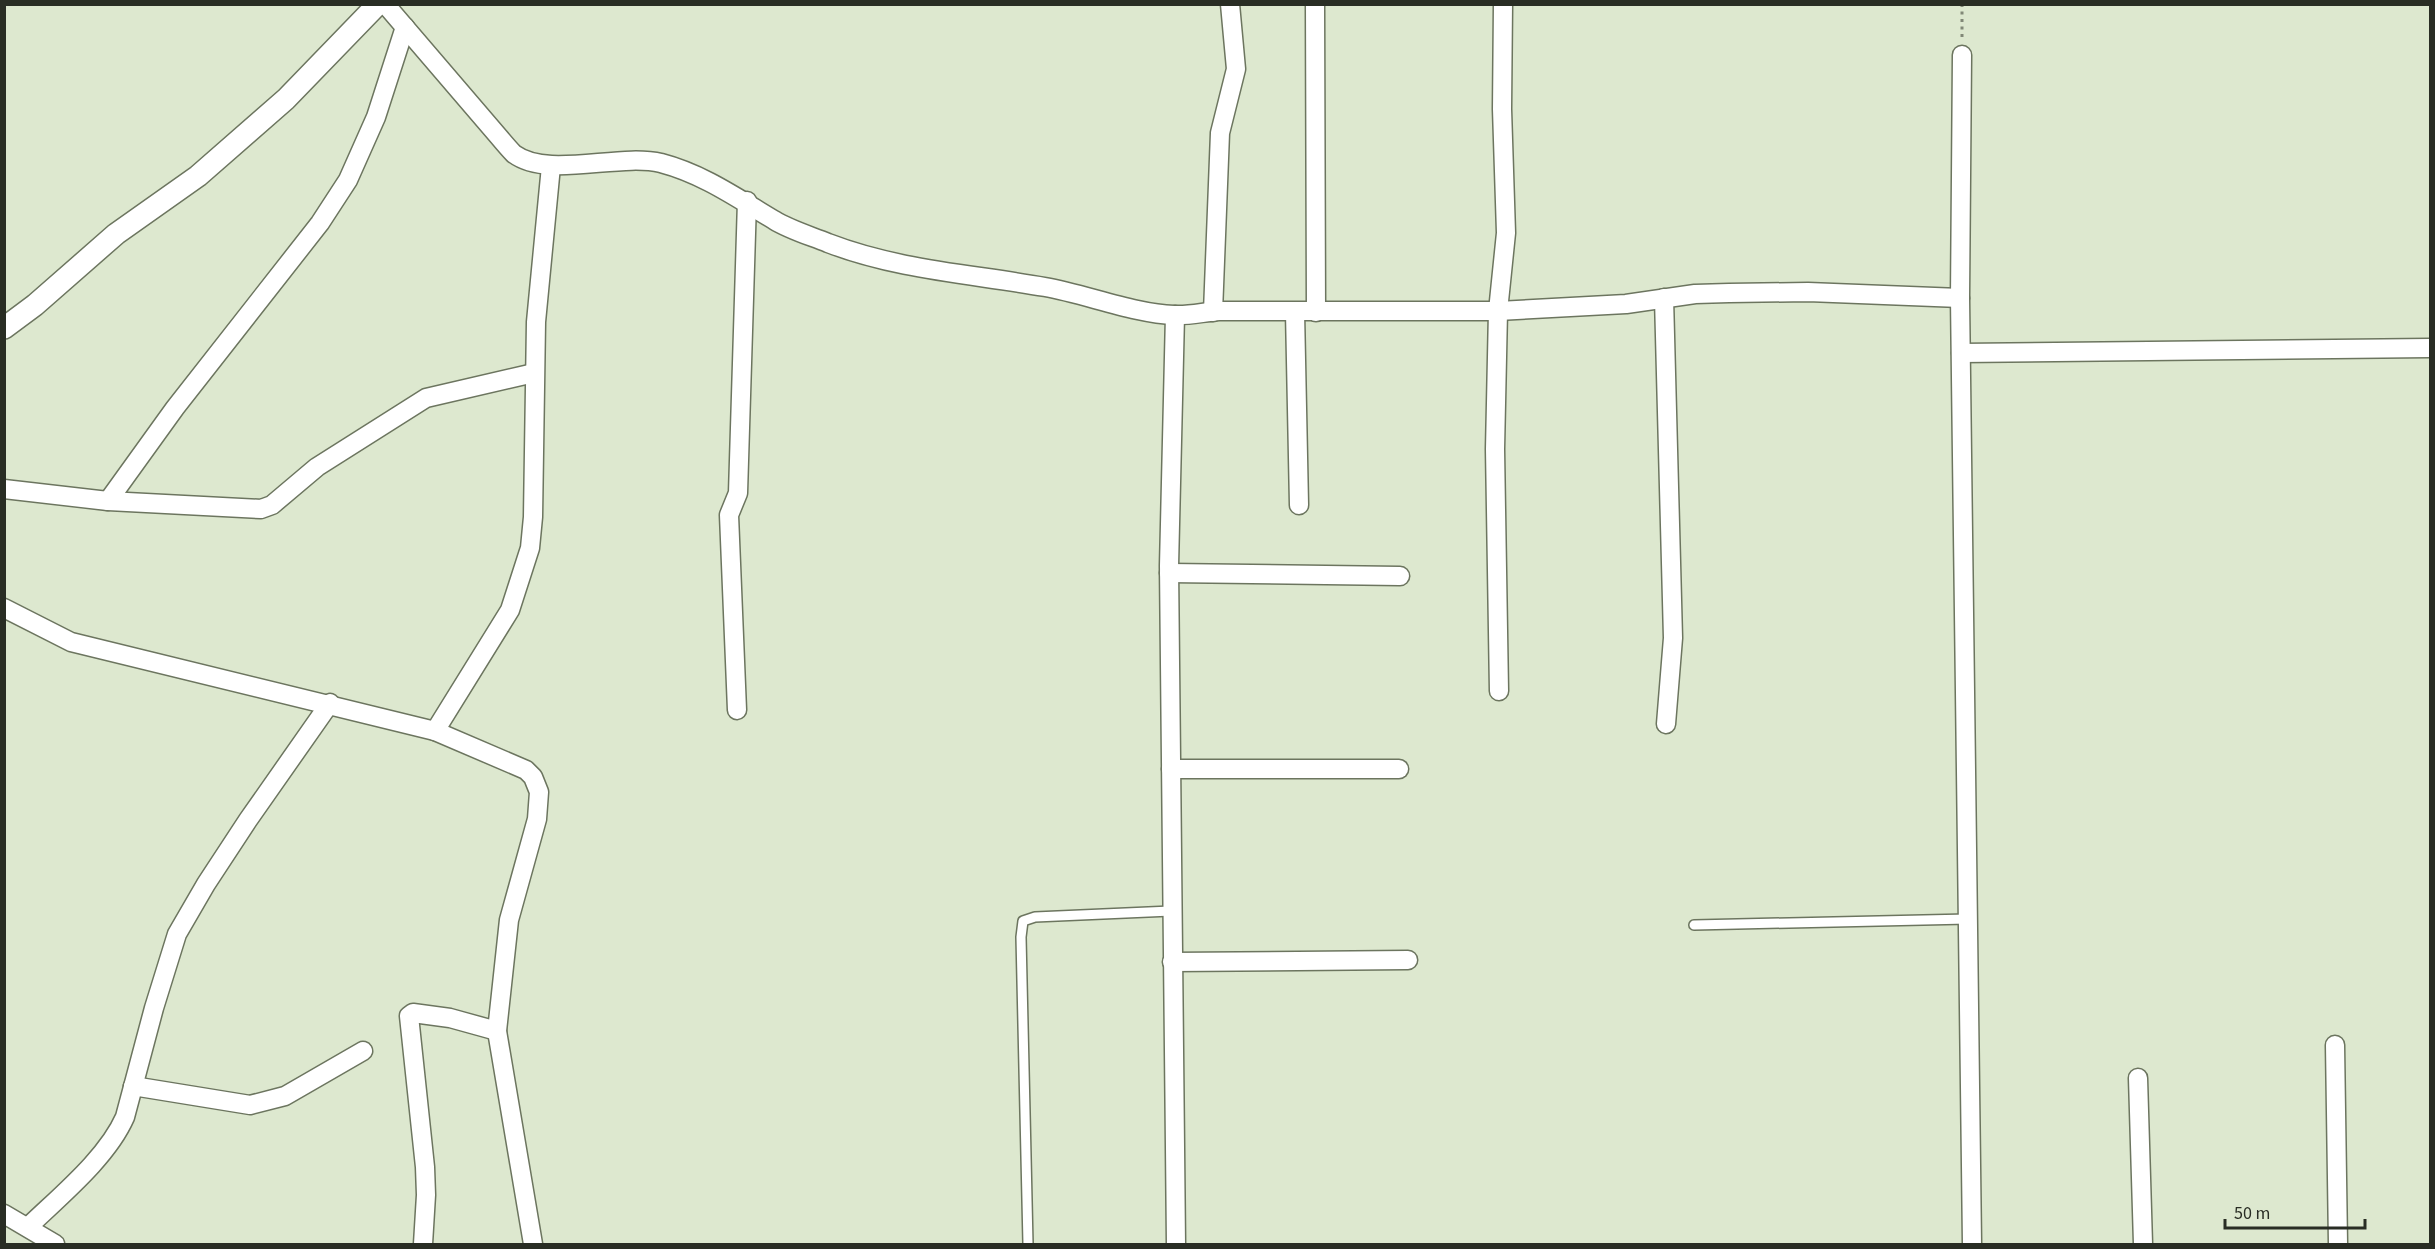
<svg xmlns="http://www.w3.org/2000/svg" width="2435" height="1249" font-family="'Source Sans 3',sans-serif">
<style>
.lines{fill:none;stroke-linecap:round;stroke-linejoin:round}
.service-casing{stroke:#6c755f;stroke-width:12}
.minor-casing{stroke:#6c755f;stroke-width:21}
.tertiary-casing{stroke:#6c755f;stroke-width:24}
.path{stroke:#818877;stroke-width:3;stroke-dasharray:3 4.5;stroke-linecap:butt}
.service{stroke:#fff;stroke-width:9}
.minor{stroke:#fff;stroke-width:18}
.tertiary{stroke:#fff;stroke-width:21}
</style>
<rect width="100%" height="100%" fill="#dde8cf"/>
<g class="lines">
<!-- service casing -->
<g class="service-casing">
<g id="service">
<path d="M1694 925 1968 919"/>
<path d="M1028 1244 1021 937 1023 921 1035 917 1171 911"/>
</g>
</g>
<!-- minor casing -->
<g class="minor-casing">
<g id="minor">
<path d="M385 4 499 137C504 143 509 149 514 154 548 179 618 153 661 163 703 174 737 198 774 220 790 230 811 236 828 243 898 270 972 274 1045 287 1085 294 1136 314 1174 315 1189 316 1204 312 1219 311H1498L1626 304 1695 294 1729 293 1808 292 1960 298"/>
<path d="M1315 4 1316 312"/>
<path d="M1962 55 1960 298 1972 1244"/>
<path d="M1664 298 1673 638 1666 724"/>
<path d="M1213 312 1220 133 1236 69 1230 4"/>
<path d="M1295 312 1299 505"/>
<path d="M1175 315 1169 566 1176 1244"/>
<path d="M1961 353 2430 348"/>
<path d="M4 489 108 501 261 509 272 505 317 467 426 398 534 373"/>
<path d="M108 501 175 408 320 223 348 180 376 117 405 27"/>
<path d="M1169 573 1400 576"/>
<path d="M4 608 71 642 435 731 526 770 533 777 539 792 537 819 509 920 497 1031 533 1244"/>
<path d="M1499 691 1495 449 1498 311 1506 233 1502 109 1503 4"/>
<path d="M737 710 729 515 738 493 747 201"/>
<path d="M435 731 510 610 530 548 533 517 536 322 551 166"/>
<path d="M1171 769H1399"/>
<path d="M1172 962 1408 960"/>
<path d="M2335 1045 2338 1244"/>
<path d="M2138 1078 2143 1244"/>
<path d="M133 1086 250 1105 285 1096 363 1051"/>
<path d="M4 1214 55 1244"/>
<path d="M28 1227C60 1196 107 1158 125 1117L154 1008 177 934 206 884 248 820 330 703"/>
<path d="M423 1244 426 1195 425 1167 409 1016 413 1013 450 1018 497 1031"/>
</g>
</g>
<!-- tertiary casing -->
<g class="tertiary-casing">
<path id="tertiary" d="M4 328 35 305 116 234 198 176 286 99 378 4"/>
</g>
<!-- path -->
<path class="path" d="M1962 4V38"/>
<!-- service -->
<use href="#service" class="service"/>
<!-- minor -->
<use href="#minor" class="minor"/>
<!-- tertiary -->
<use href="#tertiary" class="tertiary"/>
</g>
<!-- border -->
<rect width="2435" height="1249" fill="none" stroke="#292d24" stroke-width="12"/>
<!-- scale -->
<path d="M2225 1219v9h140v-9" fill="none" stroke="#292d24" stroke-width="3"/>
<text x="2234" y="1219" font-size="18" fill="#292d24" stroke="#dde8cf" stroke-width="4.5" paint-order="stroke">50 m</text>
</svg>
